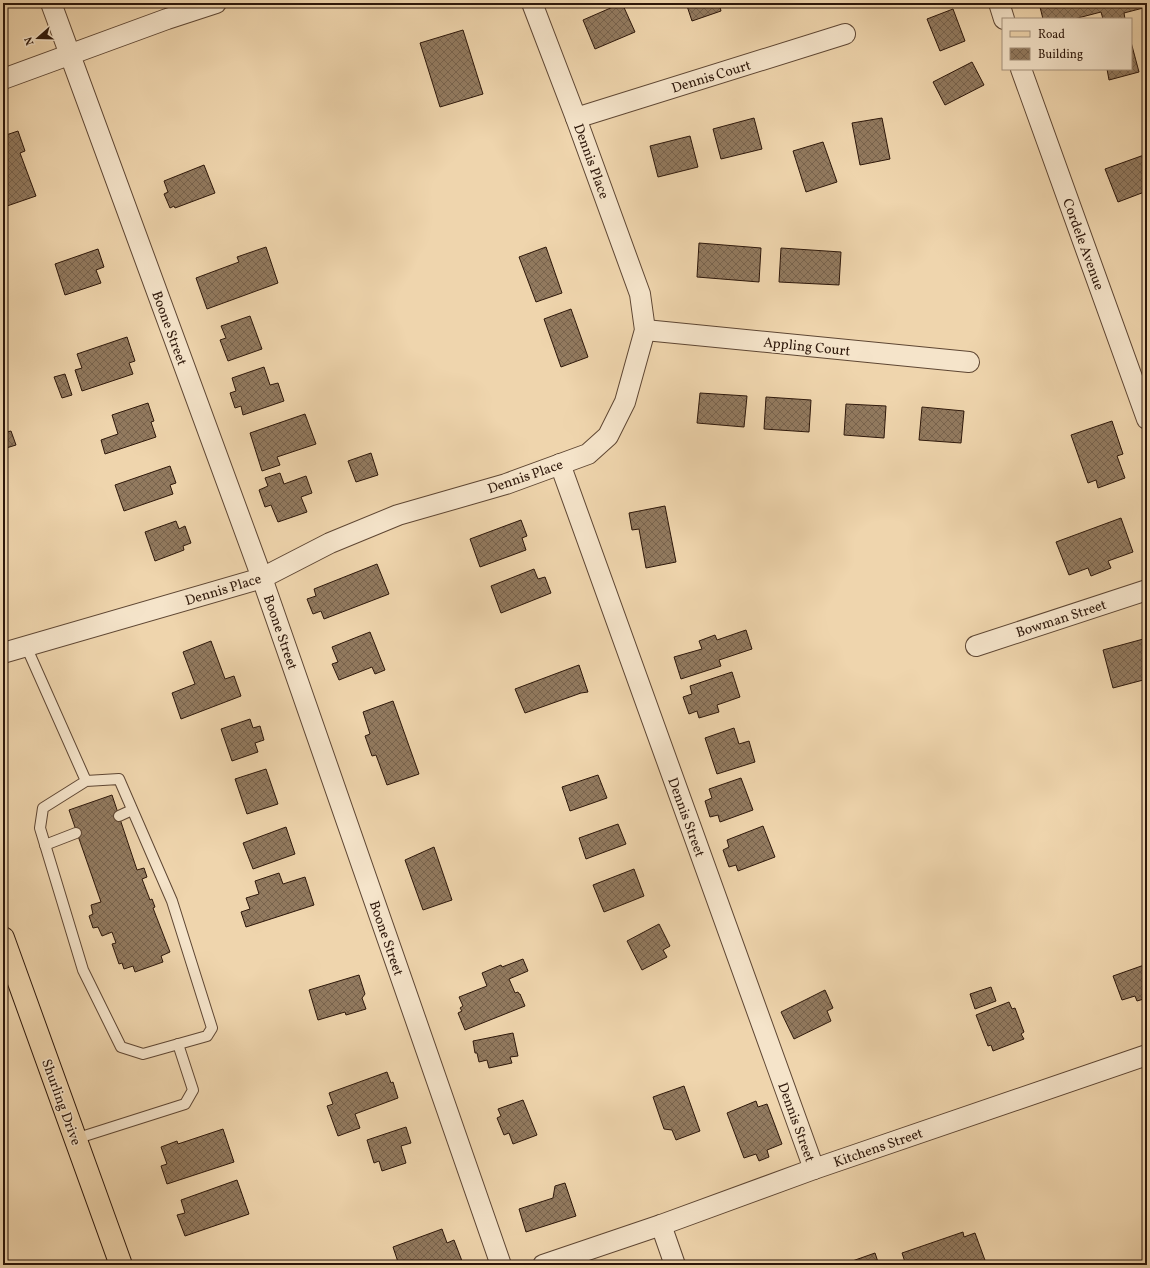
<svg xmlns="http://www.w3.org/2000/svg" width="1150" height="1268" font-family="Vollkorn,serif">
<style>
.building{fill:url(#building-cross-hatch);stroke:#2d170a}
.lines{fill:none;stroke-linecap:round;stroke-linejoin:round}
.service-casing{stroke:#5e4633;stroke-width:12}
.minor-casing{stroke:#5e4633;stroke-width:22}
.primary-casing{stroke:#2d170a;stroke-width:24}
.service{stroke:#f5e4ca;stroke-width:10}
.minor{stroke:#f5e4ca;stroke-width:20}
.primary{stroke:#efd5ad;stroke-width:22}
.labels{text-anchor:middle;stroke-width:3;stroke-linejoin:round;paint-order:stroke}
.street-label{font-size:14px;fill:#2d170a;stroke:#f5e4ca}
</style>
<defs>
<pattern id="building-cross-hatch" width="8" height="8" patternUnits="userSpaceOnUse"><rect width="8" height="8" fill="#927a5f"/><path d="M0 0l8 8M0 8l8-8" fill="none" stroke="#78634d"/></pattern>
</defs>
<rect width="100%" height="100%" fill="#efd5ad"/>
<filter id="stains"><feTurbulence type="fractalNoise" baseFrequency=".005" numOctaves="4"/><feColorMatrix values="0 0 0 0 .2 0 0 0 0 .09 0 0 0 0 .02 0 0 0 .5 -.17"/></filter>
<radialGradient id="worn" r=".72"><stop offset=".6" stop-color="#630" stop-opacity="0"/><stop offset="1" stop-color="#630" stop-opacity=".3"/></radialGradient>
<!-- building -->
<g class="building">
<path d="M622 3 635 32 595 49 583 20Z"/>
<path d="M686 3H719L721 11 692 21Z"/>
<path d="M1039 3H1147V7L1124 13 1125 19H1103L1101 12 1074 19H1043Z"/>
<path d="M953 9 965 41 940 51 927 19Z"/>
<path d="M463 30 483 94 440 107 420 43Z"/>
<path d="M1131 42 1139 72 1109 80 1107 69H1131Z"/>
<path d="M972 62 984 85 945 105 933 82Z"/>
<path d="M754 118 762 149 721 159 713 129Z"/>
<path d="M882 118 890 159 860 165 852 123Z"/>
<path d="M18 131 25 151 20 153 36 196 7 206 3 194V136Z"/>
<path d="M690 136 698 167 658 177 650 146Z"/>
<path d="M823 142 837 182 806 192 793 151Z"/>
<path d="M1144 155 1147 162V191L1118 202 1105 169Z"/>
<path d="M204 165 215 193 175 208 174 206 170 208 164 194 168 192 164 181Z"/>
<path d="M699 243 761 248 759 282 697 277Z"/>
<path d="M266 247 278 283 207 309 196 278 239 262 237 257Z"/>
<path d="M546 247 562 293 536 302 519 257Z"/>
<path d="M781 248 841 252 839 285 779 282Z"/>
<path d="M98 249 104 267 96 270 101 283 65 295 55 264Z"/>
<path d="M571 309 588 357 561 367 544 319Z"/>
<path d="M250 316 262 349 228 361 220 340 226 338 221 326Z"/>
<path d="M127 337 135 361 129 363 133 374 82 391 75 370 82 368 77 354Z"/>
<path d="M264 367 270 385 278 383 284 401 243 415 241 406 235 408 230 393 236 391 232 378Z"/>
<path d="M65 374 72 395 62 398 54 377Z"/>
<path d="M700 393 747 396 744 427 697 423Z"/>
<path d="M766 397 811 400 809 432 764 429Z"/>
<path d="M148 403 154 421 151 422 156 437 105 454 101 440 118 434 112 415Z"/>
<path d="M846 404 886 406 884 438 844 435Z"/>
<path d="M922 407 964 411 961 443 919 440Z"/>
<path d="M305 414 316 444 277 457 280 465 262 471 250 433Z"/>
<path d="M1112 421 1123 454 1117 456 1125 478 1098 488 1096 480 1088 483 1071 435Z"/>
<path d="M11 431 16 445 3 449V432V433Z"/>
<path d="M371 453 378 475 356 482 348 461Z"/>
<path d="M170 466 176 483 170 485 173 494 124 511 115 485Z"/>
<path d="M280 473 284 484 306 476 312 493 301 497 307 512 278 522 271 505 265 507 259 490 268 486 265 478Z"/>
<path d="M665 506 676 562 646 568 639 529 632 530 629 513Z"/>
<path d="M1121 518 1133 552 1108 561 1111 568 1091 576 1088 568 1069 575 1056 542Z"/>
<path d="M521 520 527 536 522 538 526 550 480 567 470 539Z"/>
<path d="M176 521 179 529 185 526 191 543 183 546 184 550 155 561 145 532Z"/>
<path d="M377 564 389 594 324 619 321 611 313 614 307 599 316 596 314 589Z"/>
<path d="M534 569 538 579 545 577 551 593 501 613 491 586Z"/>
<path d="M746 630 752 649 719 660 721 666 681 679 674 657 702 649 699 641 715 635 717 640Z"/>
<path d="M370 632 385 670 375 674 372 667 339 680 332 664 338 662 332 647Z"/>
<path d="M1147 638V679L1113 688 1103 650Z"/>
<path d="M211 641 225 679 234 676 241 696 181 719 172 693 195 684 183 652Z"/>
<path d="M579 665 588 692 581 693 525 713 515 689Z"/>
<path d="M732 672 740 697 717 705 719 712 699 718 697 711 689 714 683 697 692 694 690 686Z"/>
<path d="M393 701 419 774 387 785 376 755 372 756 365 736 370 734 363 712Z"/>
<path d="M250 719 253 728 260 726 264 740 255 743 258 752 232 761 221 729Z"/>
<path d="M734 728 739 744 749 741 755 762 717 774 705 738Z"/>
<path d="M266 769 278 804 247 814 235 779Z"/>
<path d="M598 775 607 798 570 811 562 787Z"/>
<path d="M741 778 753 810 720 822 718 815 710 817 705 801 712 798 709 789Z"/>
<path d="M112 795 137 870 144 868 147 877 142 879 150 900 152 899 155 907 153 908 170 952 161 956 163 962 135 972 133 966 124 969 122 963 119 964 112 944 116 943 112 932 102 936 98 927 93 928 89 916 93 914 91 905 101 902 69 810Z"/>
<path d="M618 824 626 844 586 859 579 838Z"/>
<path d="M763 826 775 857 738 871 736 865 729 867 723 850 729 847 727 840Z"/>
<path d="M286 827 295 854 253 869 243 843Z"/>
<path d="M434 847 452 900 423 910 405 860Z"/>
<path d="M634 869 644 896 604 912 593 885Z"/>
<path d="M279 873 283 884 305 877 314 905 246 927 241 912 250 909 246 898 259 894 255 881Z"/>
<path d="M659 924 670 946 663 950 667 957 642 970 627 941Z"/>
<path d="M523 959 528 971 509 979 515 993 518 992 519 994H520L525 1006 465 1030 458 1013 462 1011 460 1008 463 1006 459 997 487 986 482 973 501 965 502 967Z"/>
<path d="M1147 964V998L1137 1001 1135 996 1122 1000 1113 976Z"/>
<path d="M359 975 365 994 362 998 366 1009 346 1015 345 1012 318 1020 309 990Z"/>
<path d="M991 987 996 1001 975 1009 970 994Z"/>
<path d="M825 990 833 1008 827 1011 831 1021 794 1039 781 1012Z"/>
<path d="M1009 1002 1012 1009 1015 1008 1024 1032 1021 1034 1024 1039 993 1051 991 1045 988 1046 976 1015Z"/>
<path d="M513 1033 518 1056 510 1057 512 1063 489 1068 487 1060 479 1062 477 1053H475L473 1041Z"/>
<path d="M387 1072 391 1083 393 1082 398 1098 355 1114 360 1128 338 1136 327 1106 333 1104 329 1093Z"/>
<path d="M684 1086 700 1131 676 1140 672 1130 664 1129 653 1097Z"/>
<path d="M523 1100 537 1135 513 1144 509 1133 504 1135 497 1118 501 1116 498 1109Z"/>
<path d="M756 1101 758 1107 767 1104 782 1144 767 1150 769 1157 759 1161 756 1154 744 1158 727 1113Z"/>
<path d="M406 1127 411 1143 401 1146 406 1163 382 1171 379 1161 374 1163 367 1140Z"/>
<path d="M223 1129 234 1162 167 1184 161 1166 167 1164 161 1147 177 1141 178 1144Z"/>
<path d="M237 1180 249 1214 185 1236 177 1215 185 1213 181 1200Z"/>
<path d="M565 1183 576 1216 526 1232 519 1209 553 1198 555 1186Z"/>
<path d="M442 1229 447 1243 454 1240 462 1261 450 1265H399L393 1247Z"/>
<path d="M963 1232 964 1237 975 1233 986 1263 981 1265H906L902 1253Z"/>
<path d="M875 1253 879 1265H841Z"/>
</g>
<g class="lines">
<!-- service casing -->
<g class="service-casing">
<g id="service">
<path d="M26 646 86 781 43 808 40 828 83 970 121 1047 143 1054 207 1036 212 1028 172 901 119 779 86 781"/>
<path d="M119 816 132 810"/>
<path d="M45 845 76 833"/>
<path d="M75 1139 185 1104 193 1090 178 1044"/>
</g>
</g>
<!-- minor casing -->
<g class="minor-casing">
<g id="minor">
<path d="M51 3 262 578 501 1265"/>
<path d="M999 3 1004 19"/>
<path d="M1021 69 1147 419"/>
<path d="M3 79 167 19 216 3"/>
<path d="M576 118 845 34"/>
<path d="M645 330 969 362"/>
<path d="M560 464 814 1169"/>
<path d="M976 646 1147 590"/>
<path d="M3 653 262 578 330 543 398 515 506 484 588 454 608 436 625 402 645 330 640 294 576 118 532 3"/>
<path d="M661 1225 675 1265"/>
<path d="M543 1265 661 1225 814 1169 1147 1055"/>
</g>
</g>
<!-- primary casing -->
<g class="primary-casing">
<path id="primary" d="M3 938 121 1265"/>
</g>
<!-- service -->
<use href="#service" class="service"/>
<!-- minor -->
<use href="#minor" class="minor"/>
<!-- primary -->
<use href="#primary" class="primary"/>
</g>
<g class="labels">
<!-- street labels -->
<g class="street-label">
<text transform="translate(711 76) rotate(-17)" y="5">Dennis Court</text>
<text transform="translate(592 161) rotate(70)" y="5">Dennis Place</text>
<text transform="translate(1084 244) rotate(70)" y="5">Cordele Avenue</text>
<text transform="translate(170 328) rotate(70)" y="5">Boone Street</text>
<text transform="translate(807 346) rotate(6)" y="5">Appling Court</text>
<text transform="translate(525 476) rotate(-19)" y="5">Dennis Place</text>
<text transform="translate(223 589) rotate(-17)" y="5">Dennis Place</text>
<text transform="translate(1061 618) rotate(-18)" y="5">Bowman Street</text>
<text transform="translate(281 632) rotate(71)" y="5">Boone Street</text>
<text transform="translate(687 817) rotate(70)" y="5">Dennis Street</text>
<text transform="translate(387 938) rotate(71)" y="5">Boone Street</text>
<text transform="translate(62 1102) rotate(70)" y="5">Shurling Drive</text>
<text transform="translate(797 1122) rotate(70)" y="5">Dennis Street</text>
<text transform="translate(878 1147) rotate(-19)" y="5">Kitchens Street</text>
</g>
</g>
<!-- margin -->
<rect width="1150" height="1268" fill="none" stroke="#efd5ad" stroke-width="16"/>
<rect x="4" y="4" width="1142" height="1260" fill="none" stroke="#2d170a" stroke-width="2"/>
<rect x="8" y="8" width="1134" height="1252" fill="none" stroke="#2d170a"/>
<!-- legend -->
<rect x="1002" y="18" width="130" height="52" fill="#f5e4ca" stroke="#a5927d"/>
<rect x="1010" y="31" width="20" height="6" fill="#efd5ad" stroke="#a5927d"/>
<text x="1038" y="38" font-size="12" fill="#2d170a">Road</text>
<rect x="1010" y="48" width="20" height="12" fill="url(#building-cross-hatch)" stroke="#a5927d"/>
<text x="1038" y="58" font-size="12" fill="#2d170a">Building</text>
<!-- north arrow -->
<g transform="translate(38 38) rotate(250)" stroke="#f5e4ca" stroke-width="3" paint-order="stroke">
<path d="M0-3L7 15L0 10L-7 15Z" fill="#2d170a"/>
<text y="-6" font-size="11" font-weight="bold" text-anchor="middle" fill="#2d170a">N</text>
</g>
<rect width="100%" height="100%" filter="url(#stains)"/>
<rect width="100%" height="100%" fill="url(#worn)"/>
</svg>
